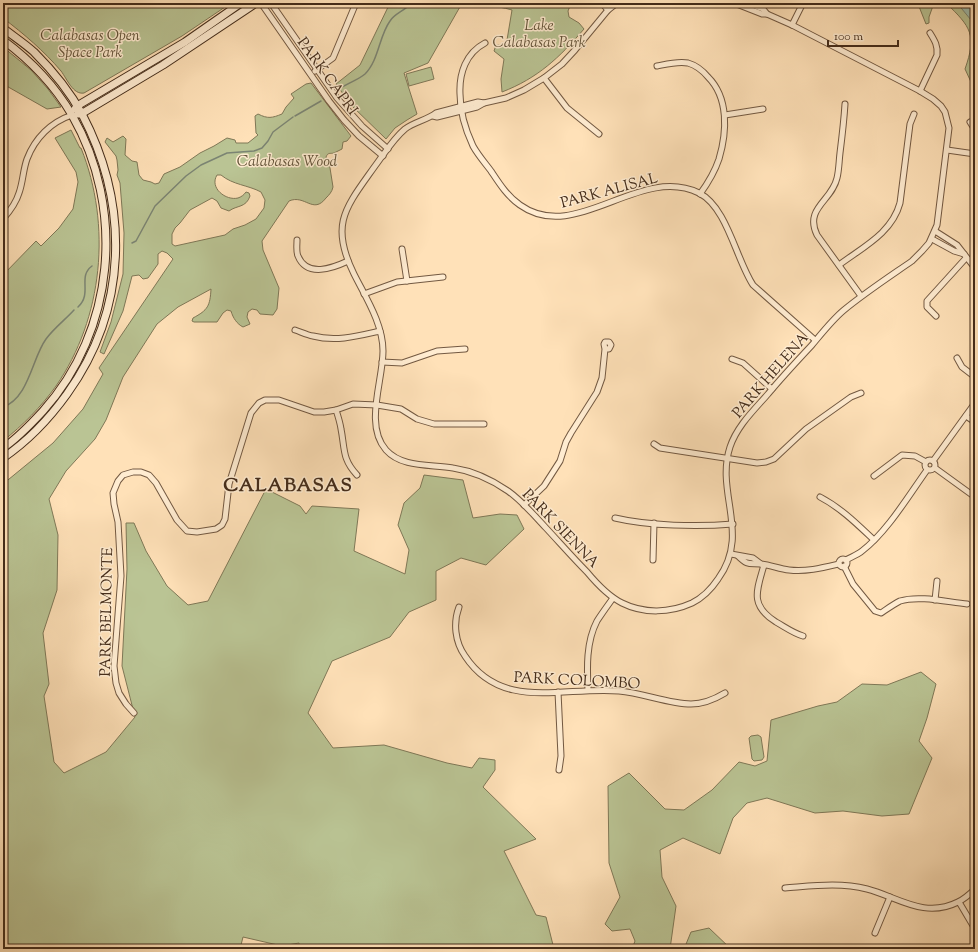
<svg xmlns="http://www.w3.org/2000/svg" width="978" height="952" font-family="'Sorts Mill Goudy',serif">
<style>
.green{fill:#bac494;stroke:#7f7857;fill-rule:evenodd}
.water{fill:#a0beaf;stroke:#7b8473}
.lines{fill:none;stroke-linecap:round;stroke-linejoin:round}
.stream{stroke:#7b8473;stroke-width:1.5}
.street-casing{stroke:#735942;stroke-width:7}
.secondary-casing{stroke:#442c1a;stroke-width:9}
.street{stroke:#ffecd1;stroke-width:5}
.secondary{stroke:#ffecd1;stroke-width:7}
.labels{text-anchor:middle;stroke-width:3;stroke-linejoin:round;paint-order:stroke}
.park-label{font-size:15px;font-style:italic;fill:#625238;stroke:#ffecd1}
.street-label{font-size:15px;fill:#442c1a;stroke:#ffecd1}
.district-label{font-size:19px;font-weight:bold;letter-spacing:1px;fill:#442c1a;stroke:#ffecd1}
</style>
<rect width="100%" height="100%" fill="#ffe1b8"/>
<filter id="stains"><feTurbulence type="fractalNoise" baseFrequency=".005" numOctaves="4"/><feColorMatrix values="0 0 0 0 .2 0 0 0 0 .09 0 0 0 0 .02 0 0 0 .5 -.17"/></filter>
<radialGradient id="worn" r=".72"><stop offset=".6" stop-color="#630" stop-opacity="0"/><stop offset="1" stop-color="#630" stop-opacity=".3"/></radialGradient>
<!-- green -->
<g class="green">
<path d="M3 3H231L182 36 84 93C73 95 67 79 61 71 44 51 24 34 3 18Z"/>
<path d="M390 3H567L570 6 568 11 569 17 579 23 584 29C559 58 538 78 502 92L501 79 504 59 494 51 496 45 506 46 512 10C495 5 479 5 461 5L428 63 404 73 417 114 407 120 395 128 386 139 351 105 336 84 360 65Z"/>
<path d="M916 3H934L929 17V23L926 24 918 4Z"/>
<path d="M946 3H975V84L971 82 965 69C977 35 971 27 946 3Z"/>
<path d="M3 47 31 70 48 89 61 107 47 109 3 84Z"/>
<path d="M431 67 434 79 409 86 406 74Z"/>
<path d="M311 83 351 136 347 141 343 142 342 149C339 150 337 152 334 153 330 154 328 152 326 157L330 168 333 187C332 192 329 195 326 198 313 215 305 194 289 201L262 241 263 250 279 288 277 309 273 315 260 314 257 310 252 309 248 312 247 317 250 324 243 327C237 324 233 318 231 311L227 310 223 313 217 322H194L192 321 193 318C208 310 210 306 211 289L178 307 157 324 123 377 106 420 95 439 66 471 49 499 58 535 57 590 43 633 49 684 44 696 54 762 64 773 106 752 135 717 122 666 127 569 126 523H134L146 551 167 586 188 605 208 601 266 489 300 506 306 514 312 506 359 509 354 551 405 574 409 550 398 525 404 503 420 488 424 475 463 480 473 518 500 514 517 515 524 529 486 565 461 558 436 571V600L409 612 390 637 332 661 308 713 333 748 384 745 447 763 472 768 479 758 495 760V770L483 787 536 839 504 851 536 915 546 917 554 949H299V943L282 946 243 937 240 949H3V484L53 443 83 409 103 374 99 368 173 259 167 253 162 251 158 254V264L148 278 143 279 139 275 132 276 123 311 104 354 100 352 111 322 123 274 124 233 120 183 117 175 118 170 117 160 116 156 105 142 107 138 113 142 123 136 126 139 125 155 132 161 137 162 139 175 143 180 151 182 155 184 159 183 164 174 180 167 200 153 214 146 227 138 235 140 236 143H248L258 135 256 133 255 116 258 114C268 119 272 118 282 114L286 107 294 98 291 94 306 84ZM217 175H221C233 185 248 185 261 192L265 200 264 208 256 219 245 225 233 229 225 235 175 246 172 244V234L175 228 180 223 190 210 212 198 217 201 221 208 229 211C237 205 246 208 250 196L249 193 246 192C244 195 241 197 238 198 226 201 209 188 217 175Z"/>
<path d="M71 130 80 148H81C112 225 103 318 56 386 41 407 23 425 3 441V275L36 241 41 246 59 228 73 209 78 182 76 172 55 138Z"/>
<path d="M921 672 936 684 927 718 919 741 932 758 909 814 882 816 843 811 815 813 767 798 747 803 733 818 720 854 683 838 660 850 662 877 676 906 670 949H632L635 941 630 929 612 931 605 924 620 897 609 863 608 786 629 773 665 809 684 810 712 790 739 762 755 766 767 761 771 720 818 706 837 702 862 684 887 685Z"/>
<path d="M758 735 761 737 764 757 762 760 754 761 752 759 749 738 751 736Z"/>
<path d="M709 928 731 949H684L691 932Z"/>
</g>
<!-- water -->
<path class="water" d="M957 3H975V28L971 20Z"/>
<g class="lines">
<!-- stream -->
<g class="stream">
<path d="M341 88C348 83 358 80 365 74 379 60 379 36 390 21 395 13 405 11 411 3"/>
<path d="M295 116 321 101"/>
<path d="M132 243 136 241 155 206 186 176 201 165 227 153 254 151 262 148 268 141 273 132 293 117"/>
<path d="M78 307C93 293 77 277 92 266"/>
<path d="M3 407C29 398 32 358 46 339 54 328 65 320 74 310"/>
</g>
<!-- street casing -->
<g class="street-casing">
<g id="street">
<path d="M261 3 329 101 344 120 359 136 383 156"/>
<path d="M271 3 337 98 362 126 388 149"/>
<path d="M602 3 608 10"/>
<path d="M734 3 762 14H767"/>
<path d="M792 25 803 3"/>
<path d="M485 43C466 53 459 73 460 94 460 111 466 131 473 146 478 155 485 163 491 171 499 183 507 196 520 205 576 245 639 164 699 193 727 207 736 259 753 285L815 340"/>
<path d="M657 66C667 64 678 61 688 63 695 65 703 71 708 77 729 98 727 132 719 159 715 171 708 183 700 194"/>
<path d="M315 71 333 58 356 3"/>
<path d="M544 78 567 108 599 134"/>
<path d="M920 91 937 55C938 46 935 41 930 33"/>
<path d="M484 103 478 102 436 113C427 120 414 122 405 129 393 139 384 154 375 166 346 207 329 224 354 274 366 298 383 324 383 351 383 381 364 425 386 450 402 468 431 464 453 468 473 471 492 480 508 491 522 501 534 515 546 528 560 543 573 558 587 572 597 584 608 596 622 603 644 614 670 613 692 603 702 598 712 588 718 579 751 534 715 493 730 447 737 426 754 410 768 394 782 377 797 361 812 345 822 333 832 320 844 310 866 292 889 277 912 261L922 251 929 243 937 225 949 128 945 112 941 106 933 99 920 91 792 25 767 14 763 9 747 3"/>
<path d="M845 104C844 120 842 137 840 153 839 161 839 170 837 178 832 201 804 208 817 235L861 296"/>
<path d="M725 115 763 109"/>
<path d="M433 116 437 117 477 107 484 103 506 98 524 90 544 78 562 64 575 50 608 10 617 3"/>
<path d="M970 122 975 130"/>
<path d="M947 150 975 154"/>
<path d="M3 219C10 211 16 203 19 193 23 182 23 170 27 159 35 138 51 122 72 115"/>
<path d="M935 231 957 245 975 268"/>
<path d="M932 239 954 251 964 254"/>
<path d="M297 240C297 245 296 252 298 256 307 278 333 268 348 261"/>
<path d="M402 249 407 281"/>
<path d="M839 265C863 247 892 233 900 203L910 124 914 114"/>
<path d="M364 294 397 282 443 277"/>
<path d="M936 316 927 307V301L966 258"/>
<path d="M295 330C301 332 307 335 313 336 336 342 358 336 380 331"/>
<path d="M957 358 962 367 975 377"/>
<path d="M732 359 743 363 772 389"/>
<path d="M382 362 402 363 437 351 465 349"/>
<path d="M336 410C338 416 340 422 341 429 345 449 342 459 357 475"/>
<path d="M966 416 975 422"/>
<path d="M654 444 660 448 757 463 766 462 774 459 806 429 851 397 861 393"/>
<circle cx="930" cy="465" r="5"/>
<path d="M933 461 975 403"/>
<path d="M935 468 975 497"/>
<path d="M874 476 902 455 915 456 926 462"/>
<path d="M820 497C841 508 857 524 874 540"/>
<path d="M524 505 544 486 560 461 566 442 571 433 597 392 602 378 605 349 604 344 605 342H609L611 345 609 349H605"/>
<path d="M615 518C649 526 698 527 733 524"/>
<path d="M731 554 753 558 761 564"/>
<path d="M738 556C748 566 749 563 761 564 770 565 780 569 789 570 806 572 822 568 839 564"/>
<circle cx="843" cy="563" r="4"/>
<path d="M653 560 654 523"/>
<path d="M846 560C851 557 857 555 862 551 887 532 909 495 927 470"/>
<path d="M764 565C757 590 749 605 776 622 785 627 793 633 803 636"/>
<path d="M844 566 853 584 875 611 881 613C887 609 894 604 900 601 919 595 947 602 967 604"/>
<path d="M935 600 937 581"/>
<path d="M459 607C453 623 455 642 465 656 502 712 564 686 619 691 643 693 669 704 691 704 703 704 715 699 725 693"/>
<path d="M588 690C587 668 586 642 597 621 602 613 608 605 613 598"/>
<path d="M558 692 561 756 559 770"/>
<path d="M134 713 126 704 119 693 116 683 114 666 121 576 118 522 114 504 113 493 118 481 123 475 133 472H141L149 475 156 483 177 520 187 531 197 532 216 529 222 525 225 519 229 484 251 413 259 403 265 400H279L314 412H324L336 410 353 404 377 405 401 409 417 419 434 424H484"/>
<path d="M974 778 975 777"/>
<path d="M785 888C812 886 840 882 867 889 898 897 924 919 958 902 964 899 970 894 975 889"/>
<path d="M959 902 975 929"/>
<path d="M875 933 890 897"/>
</g>
</g>
<!-- secondary casing -->
<g class="secondary-casing">
<g id="secondary">
<path d="M3 28C13 36 24 43 34 52 52 70 70 92 82 114 130 206 128 309 67 394 49 419 28 441 3 458"/>
<path d="M3 40C30 60 55 86 72 115 126 209 115 331 43 411 31 424 18 438 3 448"/>
<path d="M75 109 77 106 185 42 241 3"/>
<path d="M78 114H81L163 65 256 3"/>
</g>
</g>
<!-- street -->
<use href="#street" class="street"/>
<!-- secondary -->
<use href="#secondary" class="secondary"/>
</g>
<g class="labels">
<!-- park labels -->
<g class="park-label">
<text x="539" y="30">Lake<tspan x="539" dy="17">Calabasas Park</tspan></text>
<text x="90" y="40">Calabasas Open<tspan x="90" dy="17">Space Park</tspan></text>
<text x="287" y="166">Calabasas Wood</text>
</g>
<!-- street labels -->
<g class="street-label">
<text transform="translate(328 76) rotate(54)" y="5">PARK CAPRI</text>
<text transform="translate(609 190) rotate(-15)" y="5">PARK ALISAL</text>
<text transform="translate(770 375) rotate(-49)" y="5">PARK HELENA</text>
<text transform="translate(561 528) rotate(46)" y="5">PARK SIENNA</text>
<text transform="translate(106 612) rotate(-89)" y="5">PARK BELMONTE</text>
<text transform="translate(577 680) rotate(3)" y="5">PARK COLOMBO</text>
</g>
<!-- district labels -->
<g class="district-label">
<text x="288" y="491">CALABASAS</text>
</g>
</g>
<!-- margin -->
<rect width="978" height="952" fill="none" stroke="#ffe1b8" stroke-width="16"/>
<rect x="4" y="4" width="970" height="944" fill="none" stroke="#442c1a" stroke-width="2"/>
<rect x="8" y="8" width="962" height="936" fill="none" stroke="#442c1a"/>
<!-- scale -->
<path d="M828 40v6h70v-6" fill="none" stroke="#442c1a" stroke-width="2"/>
<text x="834" y="40" font-size="12" fill="#442c1a" stroke="#ffecd1" stroke-width="3" paint-order="stroke">100 m</text>
<rect width="100%" height="100%" filter="url(#stains)"/>
<rect width="100%" height="100%" fill="url(#worn)"/>
</svg>
